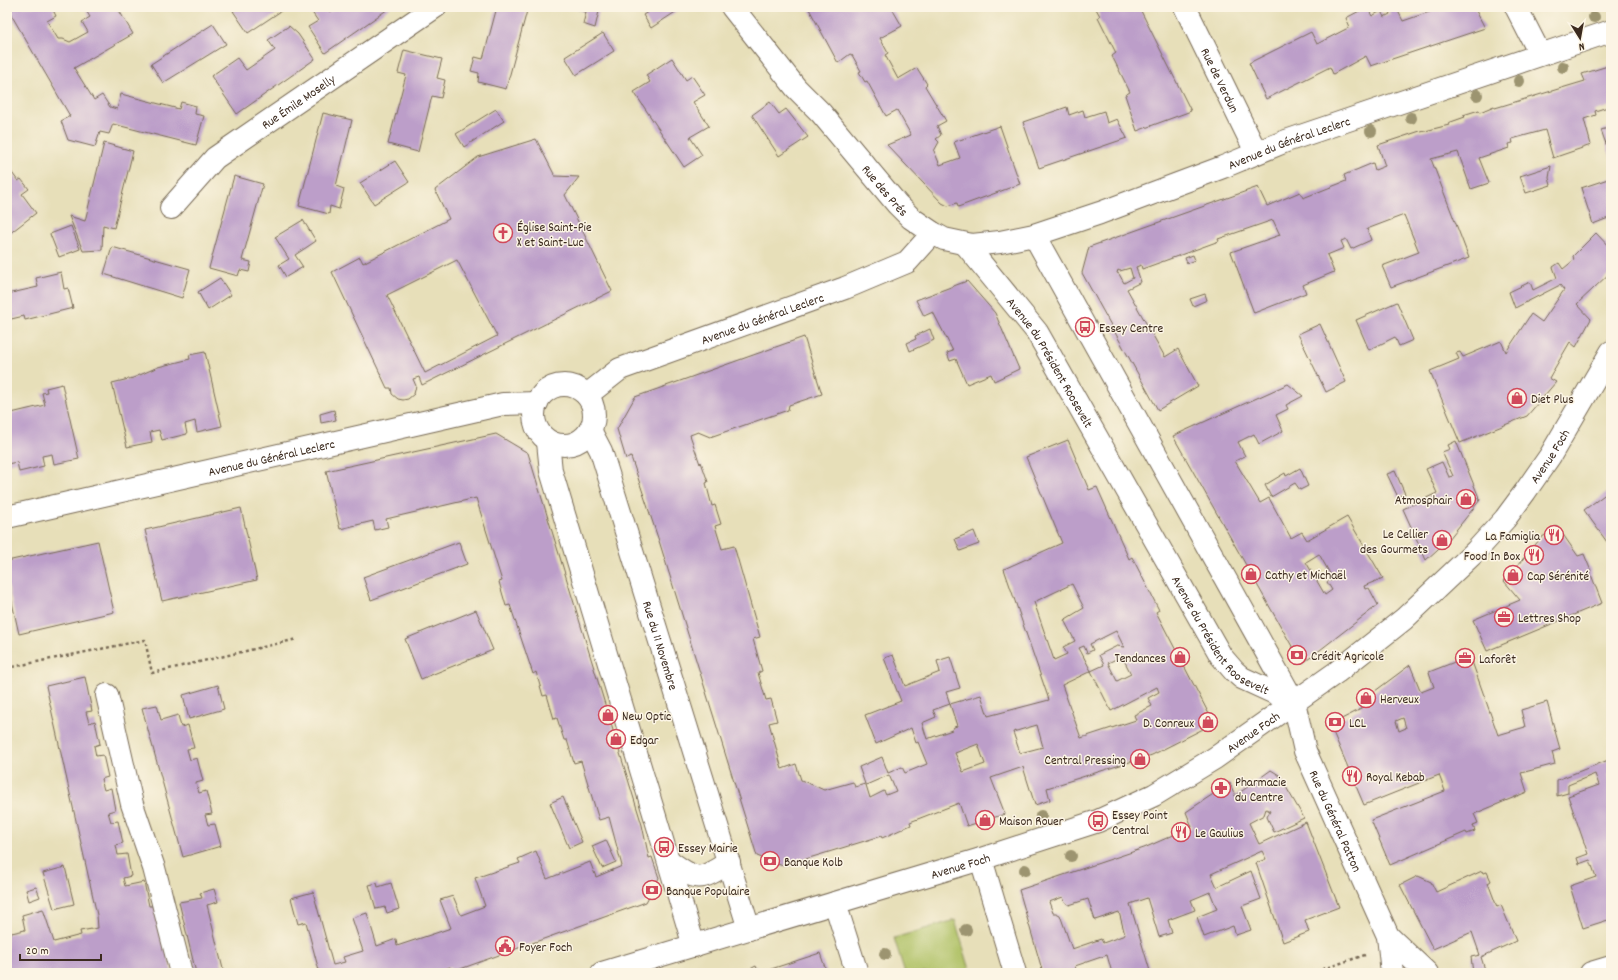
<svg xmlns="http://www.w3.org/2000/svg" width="1618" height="980" font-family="Dekko,sans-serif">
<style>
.green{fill:#afc165;stroke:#757642}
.building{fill:#bc9ec9;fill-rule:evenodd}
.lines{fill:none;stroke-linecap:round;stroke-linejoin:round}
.minor-casing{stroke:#776954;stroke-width:24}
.path{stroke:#776954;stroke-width:2.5;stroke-dasharray:3 3;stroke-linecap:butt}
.minor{stroke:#fff;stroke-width:22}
.tree{fill:#9c946f}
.labels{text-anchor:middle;stroke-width:3;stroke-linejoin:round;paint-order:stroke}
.street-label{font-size:13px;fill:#3b2a1e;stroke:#fcf5e5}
.poi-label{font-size:13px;fill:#3b2a1e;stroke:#fcf5e5;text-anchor:start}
</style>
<rect width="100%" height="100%" fill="#fcf5e5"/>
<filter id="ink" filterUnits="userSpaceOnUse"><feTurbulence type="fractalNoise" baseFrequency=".025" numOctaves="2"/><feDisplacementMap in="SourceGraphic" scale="8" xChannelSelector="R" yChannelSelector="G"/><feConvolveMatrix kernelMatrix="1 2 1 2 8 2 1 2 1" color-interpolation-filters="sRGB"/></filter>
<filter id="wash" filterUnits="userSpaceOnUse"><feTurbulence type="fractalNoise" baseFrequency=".012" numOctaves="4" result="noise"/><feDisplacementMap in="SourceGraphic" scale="16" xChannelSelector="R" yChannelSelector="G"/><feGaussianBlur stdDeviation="0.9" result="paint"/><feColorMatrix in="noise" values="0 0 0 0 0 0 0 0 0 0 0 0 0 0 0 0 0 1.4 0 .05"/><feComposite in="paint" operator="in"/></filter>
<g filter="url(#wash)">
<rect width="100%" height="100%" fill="#e7dfb9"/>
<!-- green -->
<path class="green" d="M955 920 971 973H905L894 938Z"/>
<g id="blocks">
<!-- building -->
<g class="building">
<path d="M16 7H58L53 10 56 16 47 21 58 39H63L70 42 88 32 82 22 90 17 85 9 87 7H117L133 34 74 68 94 100 102 95 110 107 117 109 121 94 179 109 181 102 196 106 195 114 204 116 196 145 113 124 109 134 100 132 95 147 68 140 61 121 70 116 9 11Z"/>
<path d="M240 7H287L248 33 233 11Z"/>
<path d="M317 7H327L330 12 337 7H391L325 53 308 27 318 21 311 11Z"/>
<path d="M497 7H528L506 89 478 82 479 73 471 71 475 57 483 59Z"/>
<path d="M570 7H600L595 28 583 24 586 12Z"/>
<path d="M656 7H679L680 9 651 28 643 15Z"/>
<path d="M808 7H891L902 26 880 38 888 53 885 55 898 79 917 68 927 84 925 86 946 121 937 126 941 135 936 139 939 142 934 151 940 165 960 158 954 142 1000 126 1020 184 958 207 957 203 948 206 942 203 887 145 911 135 897 110 886 116 867 81 865 82 859 72 861 71 852 55 850 54 838 63Z"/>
<path d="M1095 7H1139L1191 111 1137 131 1125 95 1130 92 1112 56 1116 53 1098 17 1100 16Z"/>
<path d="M1367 7 1372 16 1381 11 1384 17 1390 14 1387 7H1396L1403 21 1435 10 1434 7H1474L1485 28 1371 66 1366 56 1333 74 1330 67 1266 99 1249 63 1311 32 1317 44 1350 27 1346 18Z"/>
<path d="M213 24 226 44 163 83 151 64Z"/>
<path d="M289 26 298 34 315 59 237 114 211 76 237 58 246 70 275 50 268 40Z"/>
<path d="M603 33 614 51 576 75 565 57Z"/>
<path d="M404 50 442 59 437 78 445 80 441 98 432 96 418 152 388 144 406 75 398 73Z"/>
<path d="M672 58 686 80 692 76 705 95 693 102 709 126 690 137 702 155 684 167 634 92 650 82 646 75Z"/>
<path d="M1611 65V106L1595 111 1596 115 1584 119 1591 145 1553 158 1545 130 1512 139 1513 143 1508 144 1509 148 1479 158 1489 183 1471 189 1458 152 1431 159 1469 258 1391 287 1382 266 1419 252 1404 215 1367 229 1371 240 1351 249 1346 239 1341 241 1344 248 1327 255 1334 272 1303 285 1306 293 1254 313 1231 252 1280 235 1273 220 1218 239 1219 241 1142 269 1141 265 1136 267 1141 282 1127 289 1165 357 1178 349 1198 386 1158 410 1082 273 1089 247 1258 187 1267 206 1300 192 1303 198 1346 181 1344 175 1373 163 1375 170 1385 166 1378 145 1420 131 1421 132 1449 125 1448 123 1465 117 1463 115 1479 110 1480 112 1494 106 1495 108 1585 81 1582 74ZM1130 268 1133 278 1124 283 1119 274 1117 273 1118 270 1120 271Z"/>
<path d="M770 102 779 114 786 109 808 137 779 156 752 115Z"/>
<path d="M1067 107 1069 115 1083 110 1085 117 1104 111 1107 123 1117 119 1127 138 1039 168 1023 122Z"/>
<path d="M496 109 504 121 464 147 456 134Z"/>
<path d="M323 113 352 120 336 186 344 189 339 209 330 206 329 214 299 206Z"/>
<path d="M1608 128 1610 133 1607 134 1611 145V158L1601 130Z"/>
<path d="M536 139 555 176 579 177 565 195 612 291 422 385 419 377 413 379 416 386 414 394 408 399 403 400 398 399 392 394 391 388H387L332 272 360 257 363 263 449 219 435 190 478 157ZM457 260 497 336 425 373 387 295Z"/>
<path d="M104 143 133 151 114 228 103 225 102 250 83 251 69 216 85 221Z"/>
<path d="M395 161 409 182 374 204 360 183Z"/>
<path d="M7 166 18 181 21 179 29 189 22 194 36 213 9 234 7 231Z"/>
<path d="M1551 166 1549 178 1551 185 1526 193 1520 176Z"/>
<path d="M234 176 263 184 242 260 251 262 249 272 240 270 238 276 209 268Z"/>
<path d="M1611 178V217L1593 224 1581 188Z"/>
<path d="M303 220 316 241 295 255 303 267 286 277 279 265 289 259 275 237Z"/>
<path d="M71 226 80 249 59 257 50 234Z"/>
<path d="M1596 233 1611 249V272L1577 304 1591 319 1576 347 1570 342 1549 378 1556 382 1527 416 1460 443 1430 371 1459 359 1456 353 1460 352 1463 357 1501 341 1506 352 1531 314 1542 322 1564 290 1560 285 1515 308 1509 292 1530 282 1533 290 1557 278 1553 267 1559 263 1563 269 1574 260 1573 256Z"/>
<path d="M112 247 190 269 182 298 104 274Z"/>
<path d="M1193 255 1195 260 1187 263 1185 258Z"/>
<path d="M61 272 64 289 68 288 73 308 25 320 24 316 7 320V294L38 287 36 278Z"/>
<path d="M220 278 231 295 208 310 198 292Z"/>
<path d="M967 281 995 313 1019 369 994 381 991 374 967 384 956 359 950 361 947 353 953 351 933 312 924 316 916 300Z"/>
<path d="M1205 294 1207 300 1193 306 1190 299Z"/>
<path d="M1397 302 1413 340 1399 346 1395 337 1369 350 1356 320Z"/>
<path d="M1320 324 1346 382 1326 392 1298 334Z"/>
<path d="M930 329 934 340 910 351 907 343 916 339 915 336Z"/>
<path d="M804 337 822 394 789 405 788 410 710 437 698 432 690 435 700 464 701 462 708 482 706 483 712 506 715 505 721 524 715 526 722 549 734 546 760 637 753 639 762 671 758 673 766 700 771 699 777 721 769 723 782 769 796 764 801 780 824 790 853 782 855 787 865 784 859 767 882 757 888 773 902 767 905 773 927 764 918 742 916 743 911 728 876 744 865 715 901 701 884 658 893 655 905 686 940 672 937 661 950 657 960 688 946 692 950 704 933 710 936 717 922 723 927 739 952 730 954 727 957 726 950 704 981 695 988 716 1049 700 1004 569 1062 543 1026 457 1068 440 1089 490 1097 487 1129 559 1132 557 1159 610 1156 612 1210 716 1207 727 1152 755 1047 788 1050 800 1035 805 1023 767 991 778 1005 814 967 826 959 803 910 822 911 825 882 838 881 836 783 866 757 856 660 544 631 457 626 459 617 429 635 397ZM1072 584 1084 608 1064 620 1075 641 1063 647 1067 654 1054 660 1034 602ZM1116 631 1124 647 1117 646 1099 655 1104 665 1091 671 1111 711 1157 687 1159 692 1148 698 1152 706 1134 715 1136 720 1081 738 1062 685 1091 671 1079 648 1084 646 1087 653 1093 650 1090 644ZM1122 656 1131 674 1117 681 1108 663ZM1037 725 1043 747 1020 753 1013 732ZM978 744 985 764 963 772 955 753ZM889 775 896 791 886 795 884 791 870 798 866 785Z"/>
<path d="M205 352 222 426 197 432 195 421 185 424 187 434 162 440 159 430 150 432 152 442 127 447 112 383 133 378 158 367 190 359 189 355Z"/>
<path d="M62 384 79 459 54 464 52 454 42 456 44 466 19 472 17 462 7 464V414L45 405 42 393 47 392 46 388Z"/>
<path d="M1288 384 1303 396 1286 405 1288 409 1276 415 1283 431 1259 444 1254 434 1238 442 1245 456 1235 461 1260 503 1269 498 1291 538 1302 532 1307 540 1347 517 1383 578 1364 586 1365 589 1369 588 1378 605 1302 664 1173 436ZM1319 554 1333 579 1327 582 1332 590 1325 595 1306 562Z"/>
<path d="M334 410 336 420 321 423 320 414Z"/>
<path d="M496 434 528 453 642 825 649 858 652 857 659 878 646 902 452 972 450 967 435 973H313L319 971 306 922 298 924 291 898 313 892 333 965 345 962 343 957 363 951 352 918 367 913 377 946 396 939 397 946 451 928 440 900 453 896 461 915 485 906 475 878 520 863 518 859 536 851 547 879 590 862 596 877 622 866 609 817 599 820 581 761 574 763 567 740H564L557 718 554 719 547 695 543 696 536 672 533 674 510 605 506 606 499 582 502 581 476 498 386 519 388 527 375 530 373 521 340 529 326 471Z"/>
<path d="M1456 441 1480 500 1449 539 1426 560 1403 509 1437 493 1426 469 1442 462 1449 477 1453 476 1442 452 1450 449 1448 445Z"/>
<path d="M1300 468 1308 486 1300 490 1295 483 1271 497 1265 485 1285 473 1286 476Z"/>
<path d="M1395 471 1405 494 1398 497 1387 474Z"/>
<path d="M1611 490V539L1607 542 1584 510Z"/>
<path d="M241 508 257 580 162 601 145 530Z"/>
<path d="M1557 526 1578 556 1584 554 1591 571 1590 572 1602 603 1487 651 1473 620 1520 600 1504 581 1541 538Z"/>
<path d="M974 531 979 544 960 551 955 539Z"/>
<path d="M98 541 114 612 19 634 7 580V561Z"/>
<path d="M459 542 467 564 371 600 363 577Z"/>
<path d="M476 610 493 650 421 679 405 639Z"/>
<path d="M1470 656 1498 735 1525 727 1521 710 1547 702 1560 749 1552 752 1555 764 1521 773 1527 792 1474 814 1478 823 1473 825 1475 831 1467 834 1466 832 1390 865 1371 820 1445 791 1439 775 1364 805 1330 725 1361 709 1359 703 1410 665 1421 692 1434 687 1429 672ZM1403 718 1406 728 1399 731 1396 721Z"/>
<path d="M85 677 92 711 86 712 89 723 95 721 100 744 94 746 96 756 103 755 108 777 101 779 104 790 111 788 115 810 108 812 111 822 118 821 123 843 116 845 118 855 127 854 131 876 123 878 125 886 144 882 149 906H157L172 973H7V934L25 930 22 915 43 909 54 942 81 935 80 931 98 928 97 915 46 686Z"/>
<path d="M218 685 224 709 189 719 183 695Z"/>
<path d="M157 705 161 720 178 715 181 727 188 725 194 748 187 749 190 760 197 758 203 781 196 783 199 793 206 791 212 814 205 815 208 825 215 824 221 846 183 857 142 708Z"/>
<path d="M1611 759V773L1608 774 1611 783V919L1583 928 1570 886 1596 877 1590 860 1579 864 1577 858 1588 854 1568 796 1599 785 1595 774 1568 785V793L1557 796V780Z"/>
<path d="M1271 770 1279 775 1304 818 1274 832 1267 817 1270 811 1266 809 1264 815 1249 823 1259 844 1306 822 1339 907 1305 920 1309 932 1283 942 1256 863 1266 859 1262 851 1211 874 1217 887 1251 871 1261 899 1242 906 1251 930 1236 935 1233 926 1204 937 1197 917 1217 909 1210 892 1191 900 1195 910 1168 920 1172 933 1159 937 1147 898 1130 904 1150 971 1143 973H1112L1107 955 1075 966 1077 973H1043L1019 890 1144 848 1192 827 1186 812 1230 783 1235 796ZM1063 897 1065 902 1069 905 1088 899 1095 920 1119 912 1125 935 1103 943 1101 939 1072 949 1060 915 1056 913H1053L1049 902Z"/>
<path d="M563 797 582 842 569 848 550 803Z"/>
<path d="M606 840 616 862 602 868 592 846Z"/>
<path d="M65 867 74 904 54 909 43 873Z"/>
<path d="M1482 871 1483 873 1487 872 1491 881 1488 883 1497 907 1501 905 1516 941 1481 957 1486 973H1473L1471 957 1480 955 1472 932 1433 949 1400 885 1418 876 1431 882 1436 892Z"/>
<path d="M377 883 378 887 391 883 399 909 387 913 385 907 376 909 369 885Z"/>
<path d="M36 887 40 897 29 901 26 890Z"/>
<path d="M214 889 218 902 207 905 224 973H196L179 902 202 898 200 893Z"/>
<path d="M820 953 827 973H759Z"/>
<path d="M756 966 759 973H742Z"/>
</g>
</g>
</g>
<g filter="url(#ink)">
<use href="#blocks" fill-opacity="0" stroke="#776954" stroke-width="1"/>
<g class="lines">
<!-- minor casing -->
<g class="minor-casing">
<g id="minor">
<path id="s1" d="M732 7 796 88 821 113 897 204 911 218 933 233 944 239 972 245 1000 242 1034 235 1100 213 1223 167 1286 141 1611 31"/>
<path id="s2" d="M1185 7 1256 152"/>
<path d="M1516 7 1540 54"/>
<path id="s3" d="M171 208 215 158 435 7"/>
<path id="s4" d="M1034 235 1294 702 1305 751 1388 936 1392 973"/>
<path id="s5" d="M966 245 1037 332 1221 656 1234 671 1242 678 1294 702"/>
<circle cx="564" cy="415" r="30"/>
<path id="s6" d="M587 395 620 369 845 288 907 262 933 233"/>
<path id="s7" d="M590 430 601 451 749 929"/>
<path d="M548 442 551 471 694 946"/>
<path id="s8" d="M7 517 503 404 537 403"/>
<path d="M107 695 132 804 154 868 181 973"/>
<path d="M981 859 1015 973"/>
<path d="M669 861C697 881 699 882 729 862"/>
<path d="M835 903 857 973"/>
<path d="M1388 936 1427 973"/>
<path id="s9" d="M602 973 981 859 1098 821 1154 795 1215 758 1337 672 1404 619 1476 551 1505 519 1525 492 1550 456 1611 352"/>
<path d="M1591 973 1611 967"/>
</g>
</g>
<!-- path -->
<g class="path">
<path d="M7 668 145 640 152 673 297 639"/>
<path d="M1311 973 1365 955"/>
</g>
<!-- minor -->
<use href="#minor" class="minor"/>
</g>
<!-- trees -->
<g class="tree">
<circle cx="1594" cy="17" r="6"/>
<circle cx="1563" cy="67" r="6"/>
<circle cx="1519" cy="81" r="6"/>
<circle cx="1477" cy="95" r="6"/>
<circle cx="1411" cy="118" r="6"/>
<circle cx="1371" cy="131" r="6"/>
<circle cx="1041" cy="816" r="6"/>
<circle cx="1071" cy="856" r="6"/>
<circle cx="1025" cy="870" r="6"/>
<circle cx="966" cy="930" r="6"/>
<circle cx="885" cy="954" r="6"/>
</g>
</g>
<!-- icons -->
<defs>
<g id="church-ring" transform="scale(1)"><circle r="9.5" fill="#fcf5e5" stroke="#d1495b" stroke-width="1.5"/><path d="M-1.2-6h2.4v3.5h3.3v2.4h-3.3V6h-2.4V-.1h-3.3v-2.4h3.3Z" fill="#d1495b"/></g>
<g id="bus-ring" transform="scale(1)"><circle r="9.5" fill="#fcf5e5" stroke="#d1495b" stroke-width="1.5"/><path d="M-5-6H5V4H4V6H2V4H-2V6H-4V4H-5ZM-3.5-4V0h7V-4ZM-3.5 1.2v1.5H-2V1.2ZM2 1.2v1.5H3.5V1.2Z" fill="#d1495b"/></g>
<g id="shop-ring" transform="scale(1)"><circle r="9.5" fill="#fcf5e5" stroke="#d1495b" stroke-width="1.5"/><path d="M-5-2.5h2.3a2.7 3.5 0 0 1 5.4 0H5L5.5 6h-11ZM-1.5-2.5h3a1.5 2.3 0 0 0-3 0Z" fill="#d1495b"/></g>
<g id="restaurant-ring" transform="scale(1)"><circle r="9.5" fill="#fcf5e5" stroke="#d1495b" stroke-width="1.5"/><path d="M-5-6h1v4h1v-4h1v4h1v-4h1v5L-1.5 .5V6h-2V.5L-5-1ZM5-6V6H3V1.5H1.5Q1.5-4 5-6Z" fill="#d1495b"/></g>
<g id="office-ring" transform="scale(1)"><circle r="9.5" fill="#fcf5e5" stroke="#d1495b" stroke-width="1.5"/><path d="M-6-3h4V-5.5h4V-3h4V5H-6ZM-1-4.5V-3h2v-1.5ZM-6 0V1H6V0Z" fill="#d1495b"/></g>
<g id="bank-ring" transform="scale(1)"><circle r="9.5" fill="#fcf5e5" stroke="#d1495b" stroke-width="1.5"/><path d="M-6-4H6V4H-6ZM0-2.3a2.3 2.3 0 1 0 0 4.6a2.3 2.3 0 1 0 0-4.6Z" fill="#d1495b"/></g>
<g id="pharmacy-ring" transform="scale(1)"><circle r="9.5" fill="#fcf5e5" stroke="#d1495b" stroke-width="1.5"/><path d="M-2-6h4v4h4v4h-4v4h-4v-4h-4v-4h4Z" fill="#d1495b"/></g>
<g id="civic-ring" transform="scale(1)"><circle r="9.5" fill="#fcf5e5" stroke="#d1495b" stroke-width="1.5"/><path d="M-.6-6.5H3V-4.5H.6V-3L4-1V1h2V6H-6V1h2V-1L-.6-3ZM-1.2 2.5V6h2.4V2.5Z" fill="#d1495b"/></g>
</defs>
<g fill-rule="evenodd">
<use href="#church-ring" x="503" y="233"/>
<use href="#bus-ring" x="1085" y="327"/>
<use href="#shop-ring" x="1517" y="398"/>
<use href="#shop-ring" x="1466" y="499"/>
<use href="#restaurant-ring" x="1554" y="535"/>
<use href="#shop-ring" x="1442" y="540"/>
<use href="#restaurant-ring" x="1534" y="555"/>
<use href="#shop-ring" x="1251" y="574"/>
<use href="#shop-ring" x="1513" y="575"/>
<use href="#office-ring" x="1504" y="617"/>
<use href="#bank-ring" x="1297" y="655"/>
<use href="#shop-ring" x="1180" y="657"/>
<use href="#office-ring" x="1465" y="658"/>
<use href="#shop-ring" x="1366" y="698"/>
<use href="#shop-ring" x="608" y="715"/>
<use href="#shop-ring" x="1208" y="722"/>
<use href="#bank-ring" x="1335" y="722"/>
<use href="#shop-ring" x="616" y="739"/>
<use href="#shop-ring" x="1140" y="759"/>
<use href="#restaurant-ring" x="1352" y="776"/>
<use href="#pharmacy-ring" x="1221" y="788"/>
<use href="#shop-ring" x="985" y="820"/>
<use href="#bus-ring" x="1098" y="821"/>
<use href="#restaurant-ring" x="1181" y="832"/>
<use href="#bus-ring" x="664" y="847"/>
<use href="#bank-ring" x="770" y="861"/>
<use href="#bank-ring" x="652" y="890"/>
<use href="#civic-ring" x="505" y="946"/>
</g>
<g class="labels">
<!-- street labels -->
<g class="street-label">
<text dy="5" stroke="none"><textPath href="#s2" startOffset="81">Rue de Verdun</textPath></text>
<text dy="5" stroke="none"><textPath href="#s3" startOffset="167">Rue Émile Moselly</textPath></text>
<text dy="5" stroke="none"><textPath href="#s1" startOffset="679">Avenue du Général Leclerc</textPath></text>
<text dy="5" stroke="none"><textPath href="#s1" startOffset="239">Rue des Prés</textPath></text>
<text dy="5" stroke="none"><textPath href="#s6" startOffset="193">Avenue du Général Leclerc</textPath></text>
<text dy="5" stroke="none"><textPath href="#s5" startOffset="145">Avenue du Président Roosevelt</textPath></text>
<text dy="5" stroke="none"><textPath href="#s9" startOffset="1106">Avenue Foch</textPath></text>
<text dy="5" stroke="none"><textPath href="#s8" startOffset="271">Avenue du Général Leclerc</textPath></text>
<text dy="5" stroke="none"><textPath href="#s5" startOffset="469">Avenue du Président Roosevelt</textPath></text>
<text dy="5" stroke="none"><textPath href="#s7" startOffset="227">Rue du 11 Novembre</textPath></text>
<text dy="5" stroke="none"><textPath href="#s9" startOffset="698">Avenue Foch</textPath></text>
<text dy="5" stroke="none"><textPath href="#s4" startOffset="661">Rue du Général Patton</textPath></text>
<text dy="5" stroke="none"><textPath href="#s9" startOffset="374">Avenue Foch</textPath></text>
</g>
<!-- poi labels -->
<g class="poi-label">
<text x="517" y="231">Église Saint-Pie<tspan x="517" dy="15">X et Saint-Luc</tspan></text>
<text x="1099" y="332">Essey Centre</text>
<text x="1531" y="403">Diet Plus</text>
<text x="1452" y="504" text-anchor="end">Atmosphair</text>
<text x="1428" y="538" text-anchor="end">Le Cellier<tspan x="1428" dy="15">des Gourmets</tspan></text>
<text x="1540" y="540" text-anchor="end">La Famiglia</text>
<text x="1520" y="560" text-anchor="end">Food In Box</text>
<text x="1265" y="579">Cathy et Michaël</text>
<text x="1527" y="580">Cap Sérénité</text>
<text x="1518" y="622">Lettres Shop</text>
<text x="1311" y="660">Crédit Agricole</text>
<text x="1166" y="662" text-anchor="end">Tendances</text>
<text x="1479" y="663">Laforêt</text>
<text x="1380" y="703">Herveux</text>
<text x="622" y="720">New Optic</text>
<text x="1194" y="727" text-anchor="end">D. Conreux</text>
<text x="1349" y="727">LCL</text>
<text x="630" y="744">Edgar</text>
<text x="1126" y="764" text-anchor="end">Central Pressing</text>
<text x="1366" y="781">Royal Kebab</text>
<text x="1235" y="786">Pharmacie<tspan x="1235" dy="15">du Centre</tspan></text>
<text x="1112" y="819">Essey Point<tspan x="1112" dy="15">Central</tspan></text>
<text x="999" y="825">Maison Rouer</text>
<text x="1195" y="837">Le Gaulius</text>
<text x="678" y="852">Essey Mairie</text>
<text x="784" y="866">Banque Kolb</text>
<text x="666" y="895">Banque Populaire</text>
<text x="519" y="951">Foyer Foch</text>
</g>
</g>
<!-- margin -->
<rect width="1618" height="980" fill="none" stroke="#fcf5e5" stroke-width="24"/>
<!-- north arrow -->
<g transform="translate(1580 38) rotate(169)" stroke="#fcf5e5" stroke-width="3" paint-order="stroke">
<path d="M0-3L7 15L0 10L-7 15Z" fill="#3b2a1e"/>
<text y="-6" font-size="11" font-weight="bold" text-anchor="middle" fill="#3b2a1e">N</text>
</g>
<!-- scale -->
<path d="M20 954v6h81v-6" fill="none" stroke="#3b2a1e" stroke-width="2"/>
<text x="26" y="954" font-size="12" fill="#3b2a1e" stroke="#fcf5e5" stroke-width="3" paint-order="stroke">20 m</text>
</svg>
